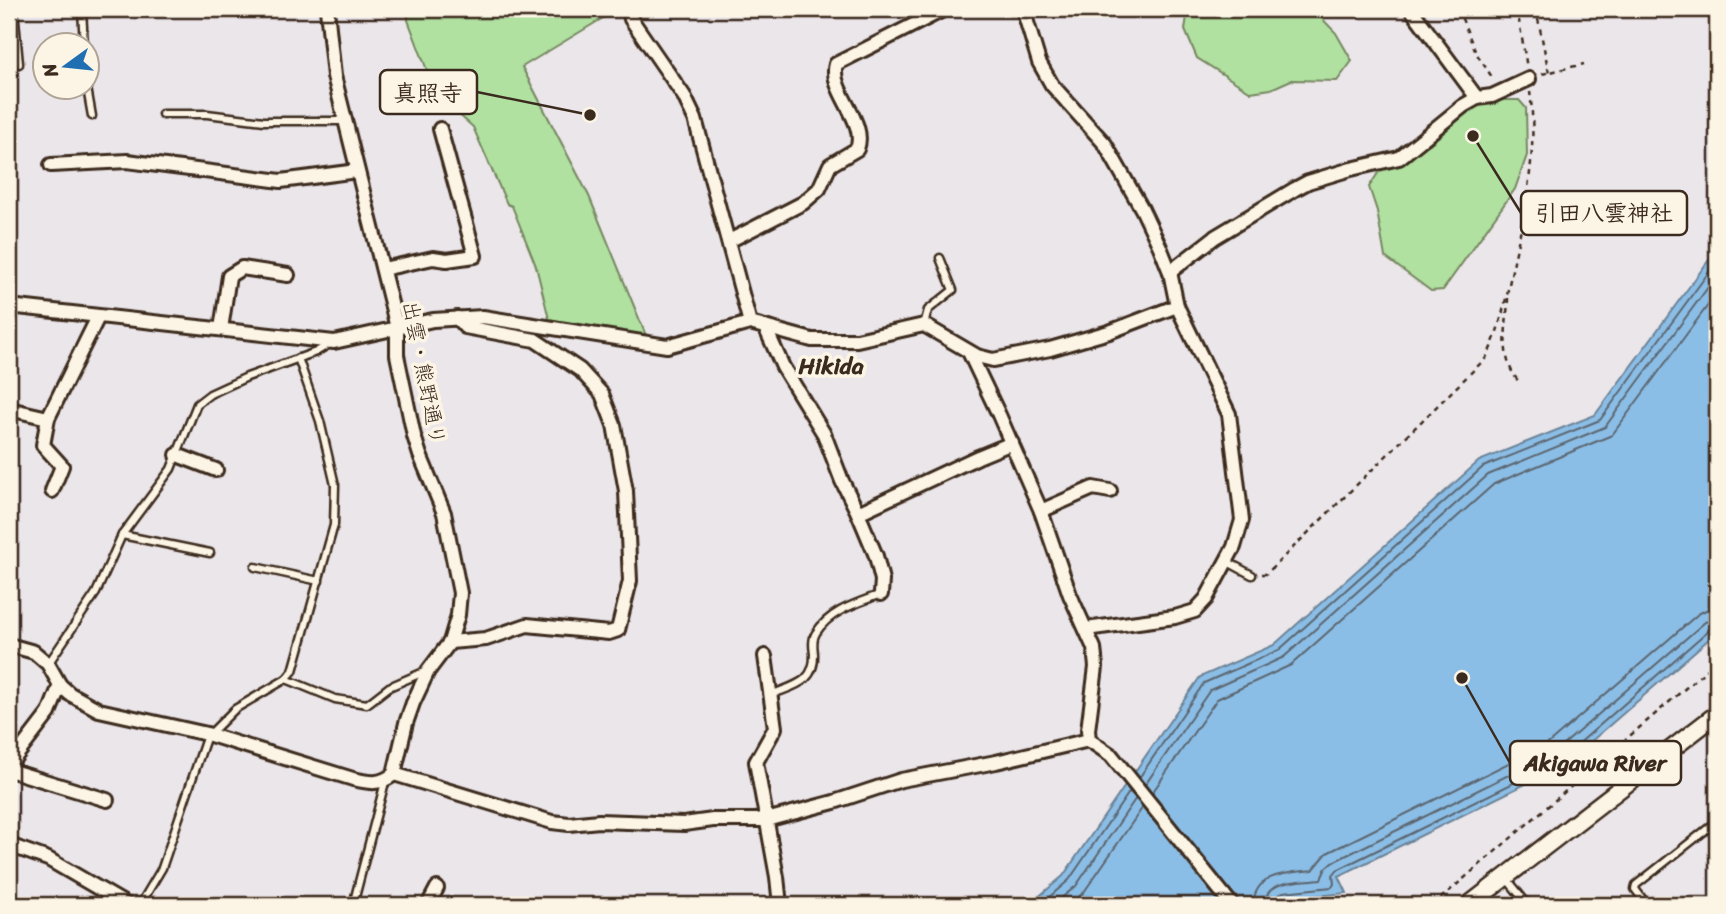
<svg xmlns="http://www.w3.org/2000/svg" width="1726" height="914" font-family="Sriracha,'Klee One',sans-serif">
<style>
.green{fill:#b0e1a1;stroke:#768660;stroke-width:2}
.water{fill:#8bbee7;stroke:#6b8397;stroke-width:2}
.lines{fill:none;stroke-linecap:round;stroke-linejoin:round}
.shore{stroke:#5b656e;stroke-width:2}
.service-casing{stroke:#3b2a1e;stroke-width:11}
.minor-casing{stroke:#3b2a1e;stroke-width:18}
.tertiary-casing{stroke:#3b2a1e;stroke-width:21}
.path{stroke:#3b2a1e;stroke-width:2.5;stroke-dasharray:5 5;stroke-linecap:butt}
.service{stroke:#fcf5e5;stroke-width:6}
.minor{stroke:#fcf5e5;stroke-width:12}
.tertiary{stroke:#fcf5e5;stroke-width:16}
.labels{text-anchor:middle;stroke-width:7;stroke-linejoin:round;paint-order:stroke}
.street-label{font-size:21px;fill:#3b2a1e;stroke:#fcf5e5}
.neighbourhood-label{font-size:23px;font-weight:bold;fill:#3b2a1e;stroke:#fcf5e5}
.leader{fill:none;stroke:#3b2a1e;stroke-width:2.5}
.callout-dot{fill:#3b2a1e;stroke:#fcf5e5;stroke-width:2.5}
.callout{fill:#fcf5e5;stroke:#3b2a1e;stroke-width:2.5}
.callout-label{font-size:23px;text-anchor:middle;font-weight:bold;fill:#3b2a1e}
</style>
<rect width="100%" height="100%" fill="#ebe6ea"/>
<filter id="ink" filterUnits="userSpaceOnUse"><feTurbulence type="fractalNoise" baseFrequency=".0143" numOctaves="2"/><feDisplacementMap in="SourceGraphic" scale="14" xChannelSelector="R" yChannelSelector="G"/><feConvolveMatrix kernelMatrix="1 2 1 2 8 2 1 2 1" color-interpolation-filters="sRGB"/></filter>
<g filter="url(#ink)">
<!-- green -->
<g class="green">
<path d="M407 9H611L613 12 522 67 589 196 647 338 549 319 536 266 512 206 507 204 473 127 446 103 430 78 408 20Z"/>
<path d="M1188 9H1313L1336 33 1352 61 1337 81 1291 80 1271 89 1251 92 1197 58 1185 30Z"/>
<path d="M1489 100H1519L1526 108 1527 155 1515 189 1443 290 1431 291 1385 257 1377 211 1369 187 1382 167 1430 144 1476 105Z"/>
</g>
<!-- water -->
<path class="water" d="M1717 249V632L1564 765 1339 876 1347 893 1284 899 1276 905H1029L1063 876 1200 677 1274 645 1479 461 1595 415Z"/>
<g class="lines">
<!-- shore -->
<g class="shore">
<path d="M1139 778 1204 683 1279 650 1483 467 1600 420 1717 261"/>
<path d="M1145 785 1210 690 1284 657 1488 475 1605 427 1717 275"/>
<path d="M1152 793 1217 699 1291 665 1494 484 1612 435 1717 293"/>
<path d="M1040 905 1069 880 1130 791"/>
<path d="M1053 905 1076 886 1136 798"/>
<path d="M1070 905 1084 892 1143 807"/>
<path d="M1253 905C1255 872 1288 873 1313 870L1327 853 1549 743 1698 614 1708 609 1717 608"/>
<path d="M1264 905C1266 878 1301 882 1321 879L1326 868 1333 862 1555 752 1705 622 1717 618"/>
<path d="M1273 905 1275 898 1283 892 1332 887 1334 884 1333 875 1337 870 1560 760 1710 629 1717 627"/>
</g>
<!-- service casing -->
<g class="service-casing">
<g id="service">
<path d="M14 9 19 64"/>
<path d="M82 9 84 46"/>
<path d="M87 88 92 116"/>
<path d="M162 114H207L264 121H345"/>
<path d="M924 325 928 310 953 290 940 258"/>
<path d="M122 535 210 553"/>
<path d="M1226 561 1252 575"/>
<path d="M255 567 319 581"/>
<path d="M48 664 96 593 122 535 171 469 197 404 210 394 247 377 316 352 331 343"/>
<path d="M286 679 335 699 367 704 389 687 426 671"/>
<path d="M771 695C794 685 815 683 814 654 813 647 812 639 816 633 830 610 858 603 881 594"/>
<path d="M210 734 235 709 286 679 293 671 334 525 335 485 320 421 298 358"/>
<path d="M1507 879 1528 905"/>
<path d="M140 905 162 868 207 735"/>
<path d="M353 905 385 782"/>
<path d="M1647 905 1635 889 1636 885 1716 822 1717 817"/>
</g>
</g>
<!-- minor casing -->
<g class="minor-casing">
<g id="minor">
<path d="M327 9 334 76 392 307 397 328V355L414 436 420 455 444 513 460 593 458 615 450 642 428 671 413 703 406 723 394 774"/>
<path d="M629 9 631 19 684 96 695 119 750 323"/>
<path d="M1023 9 1039 62 1052 85 1105 144 1142 209 1160 247 1170 272 1177 306 1229 414 1242 520 1234 547 1206 599 1195 611 1175 617 1086 629"/>
<path d="M1411 9 1477 98"/>
<path d="M51 165 127 161 281 181 357 171"/>
<path d="M729 241 803 203 819 189 830 165 857 149C868 121 828 91 836 64L945 9"/>
<path d="M383 269 433 258 447 260 475 256 440 129"/>
<path d="M1170 272 1215 237 1295 189 1308 182 1351 169 1399 158 1463 106 1477 98 1492 96 1529 79"/>
<path d="M9 306 334 342 433 320 483 317 667 346 750 323 812 340H857L924 325 977 356 993 360 1050 349 1109 332 1177 306"/>
<path d="M765 327 783 367 824 434 842 481 858 513 876 556 882 580 881 594"/>
<path d="M221 329 229 276 242 268 288 275"/>
<path d="M969 352 999 415 1041 511 1070 595 1094 648 1096 667 1088 730 1089 740 1111 755 1232 905"/>
<path d="M9 409 48 418"/>
<path d="M177 455 216 470"/>
<path d="M52 491 62 466 43 445 48 418 98 317"/>
<path d="M1041 511 1093 488 1110 491"/>
<path d="M858 513 978 457 1012 443"/>
<path d="M450 642 486 639 527 625 609 633 618 630 630 581 626 491 614 425 602 394 580 370 535 340 465 327 457 318"/>
<path d="M9 645 34 652 48 664 60 685 70 694 99 710 207 734 353 779C370 783 380 785 394 774"/>
<path d="M765 656 775 728 756 762 777 877 780 905"/>
<path d="M9 765 49 713 60 685"/>
<path d="M9 770 107 800"/>
<path d="M394 774 552 822 569 824 599 821 684 824 713 820H766L834 802 901 780 996 762 1089 740"/>
<path d="M9 845 48 859 127 905"/>
<path d="M428 905 437 888"/>
</g>
</g>
<!-- tertiary casing -->
<g class="tertiary-casing">
<path id="tertiary" d="M1469 905 1717 714"/>
</g>
<!-- path -->
<g class="path">
<path d="M1458 9 1476 53 1494 80"/>
<path d="M1517 9 1527 68"/>
<path d="M1536 9 1549 73"/>
<path d="M1542 74 1584 64"/>
<path d="M1508 298C1507 329 1498 360 1521 384"/>
<path d="M1262 574H1266L1486 358C1500 331 1506 299 1512 270 1525 211 1538 152 1530 92"/>
<path d="M1433 905 1717 661"/>
</g>
<!-- service -->
<use href="#service" class="service"/>
<!-- minor -->
<use href="#minor" class="minor"/>
<!-- tertiary -->
<use href="#tertiary" class="tertiary"/>
</g>
</g>
<g class="labels">
<!-- street labels -->
<g class="street-label">
<text transform="translate(424 373) rotate(79)" y="7">出雲・熊野通り</text>
</g>
<!-- neighbourhood labels -->
<g class="neighbourhood-label">
<text x="831" y="374">Hikida</text>
</g>
</g>
<!-- callouts -->
<path class="leader" d="M590 115L477 92M1473 136L1521 213M1462 678L1510 763"/>
<g class="callout-dot">
<circle cx="590" cy="115" r="7"/>
<circle cx="1473" cy="136" r="7"/>
<circle cx="1462" cy="678" r="7"/>
</g>
<g class="callout">
<rect x="380" y="70" width="97" height="44" rx="7"/>
<rect x="1521" y="191" width="166" height="44" rx="7"/>
<rect x="1510" y="741" width="171" height="44" rx="7"/>
</g>
<g class="callout-label">
<text x="428" y="101">真照寺</text>
<text x="1604" y="221">引田八雲神社</text>
<text x="1595" y="771">Akigawa River</text>
</g>
<!-- margin -->
<rect width="1726" height="914" fill="none" stroke="#fcf5e5" stroke-width="35"/>
<rect x="18" y="18" width="1691" height="879" fill="none" stroke="#3b2a1e" stroke-width="2.5" filter="url(#ink)"/>
<!-- north arrow -->
<g transform="translate(66 66) rotate(255)"><circle r="33" fill="#fcf5e5" stroke="#afa495" stroke-width="2"/>
<path d="M0-5L12 26L0 18L-12 26Z" fill="#1f6fb2"/>
<text y="-10" font-size="19" font-weight="bold" text-anchor="middle" fill="#3b2a1e">N</text>
</g>
</svg>
